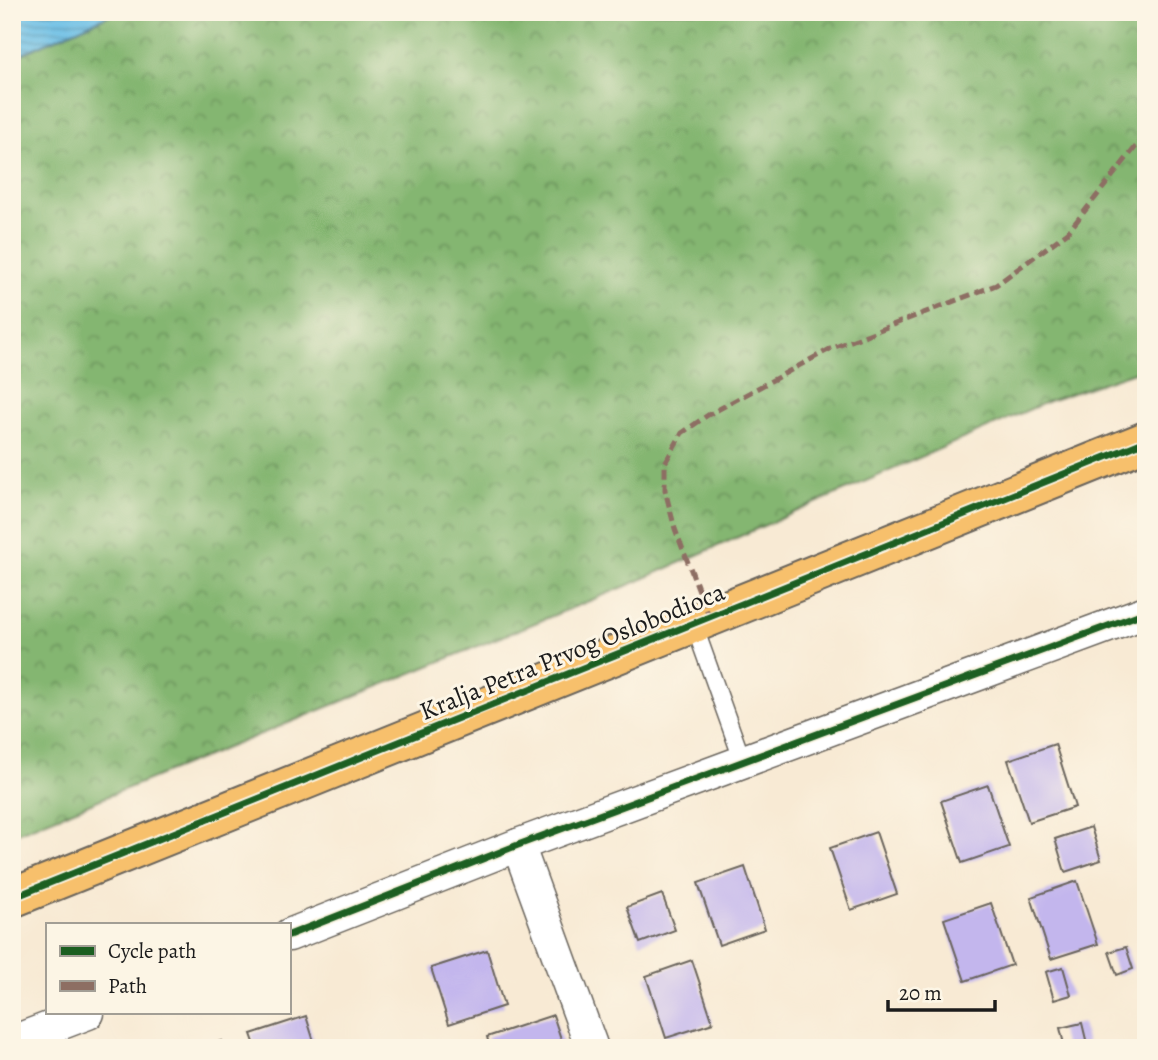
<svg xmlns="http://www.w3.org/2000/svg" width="1158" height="1060" font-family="Alegreya,serif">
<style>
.forest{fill:url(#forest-crowns);stroke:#506946;stroke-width:2}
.water{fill:url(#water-rules);stroke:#446e82;stroke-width:2}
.building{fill:#c3b6ed}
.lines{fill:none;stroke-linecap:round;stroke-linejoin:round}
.lane-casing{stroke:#69645c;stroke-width:19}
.street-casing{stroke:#69645c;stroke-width:35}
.primary-casing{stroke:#69645c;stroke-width:42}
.lane{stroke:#fff;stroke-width:16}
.street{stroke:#fff;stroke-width:32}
.primary{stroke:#f7c06c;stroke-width:38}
.quiet{stroke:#8d6e63;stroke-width:5;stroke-dasharray:10 5;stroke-linecap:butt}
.cycleway-casing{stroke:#fcf5e5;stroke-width:11}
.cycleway{stroke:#1b5e20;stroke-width:7}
.labels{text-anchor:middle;stroke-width:6;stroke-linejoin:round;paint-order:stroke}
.street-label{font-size:26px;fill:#1c1c1c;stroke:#fcf5e5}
</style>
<defs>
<pattern id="forest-crowns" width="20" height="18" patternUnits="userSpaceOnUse" patternTransform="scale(1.75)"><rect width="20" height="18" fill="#84b671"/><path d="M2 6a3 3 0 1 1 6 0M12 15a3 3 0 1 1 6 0" fill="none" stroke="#6b935c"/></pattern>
<pattern id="water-rules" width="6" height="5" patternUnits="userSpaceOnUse" patternTransform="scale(1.75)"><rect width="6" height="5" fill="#6bbfe7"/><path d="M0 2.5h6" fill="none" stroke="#579aba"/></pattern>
</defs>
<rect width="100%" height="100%" fill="#fcf5e5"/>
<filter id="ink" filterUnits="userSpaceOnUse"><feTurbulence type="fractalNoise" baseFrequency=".0143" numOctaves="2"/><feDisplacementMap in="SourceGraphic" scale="14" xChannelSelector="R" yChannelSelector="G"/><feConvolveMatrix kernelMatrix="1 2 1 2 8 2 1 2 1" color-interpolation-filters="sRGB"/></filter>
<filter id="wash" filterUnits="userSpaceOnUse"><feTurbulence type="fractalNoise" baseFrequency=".00686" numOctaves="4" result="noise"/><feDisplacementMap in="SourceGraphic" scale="28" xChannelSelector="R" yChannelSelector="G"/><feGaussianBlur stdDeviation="1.57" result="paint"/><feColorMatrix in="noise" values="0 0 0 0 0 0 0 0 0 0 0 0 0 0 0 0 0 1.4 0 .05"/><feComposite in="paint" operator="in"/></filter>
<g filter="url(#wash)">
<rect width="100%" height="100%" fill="#f8ead4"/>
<!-- forest -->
<path class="forest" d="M116 12H1146V368L1049 401 631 584 12 835V58Z"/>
<!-- water -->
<path class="water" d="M12 12H116L12 58Z"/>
<g id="blocks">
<!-- building -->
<g class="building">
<path d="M1055 744 1075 807 1029 822 1008 760Z"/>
<path d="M1146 772V791H1145L1140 774Z"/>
<path d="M988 785 1009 847 962 863 941 801Z"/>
<path d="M1091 827 1101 860 1065 872 1055 839Z"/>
<path d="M876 832 897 894 851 910 830 848Z"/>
<path d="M745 867 765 929 719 945 698 883Z"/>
<path d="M1077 881 1098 944 1051 959 1031 897Z"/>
<path d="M662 894 675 930 640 943 627 907Z"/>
<path d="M991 903 1012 965 965 981 944 919Z"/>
<path d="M1126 947 1133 969 1117 975 1109 952Z"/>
<path d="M487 950 504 1006 449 1024 431 968Z"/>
<path d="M692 960 713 1023 666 1038 646 976Z"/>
<path d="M1063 967 1071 995 1054 1000 1046 972Z"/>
<path d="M553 1015 564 1048H490L487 1037Z"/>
<path d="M306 1016 316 1048H256L251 1034Z"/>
<path d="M1082 1023 1088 1048H1065L1060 1028Z"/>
<path d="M222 1041 224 1048H196V1047Z"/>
</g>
</g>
</g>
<g filter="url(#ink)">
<use href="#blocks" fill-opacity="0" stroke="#69645c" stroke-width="2"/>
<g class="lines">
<!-- lane casing -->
<g class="lane-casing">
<path id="lane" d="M694 625 743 762"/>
</g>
<!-- street casing -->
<g class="street-casing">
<g id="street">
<path d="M518 845 592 1048"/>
<path d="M289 935 518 845 1146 612"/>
<path d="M12 1042 88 1013"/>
</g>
</g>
<!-- primary casing -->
<g class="primary-casing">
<path id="primary" d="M12 898 1146 441"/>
</g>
<!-- lane -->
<use href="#lane" class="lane"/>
<!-- street -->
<use href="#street" class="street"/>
<!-- primary -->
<use href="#primary" class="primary"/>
<!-- quiet -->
<path class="quiet" d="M710 619 675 529 665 490V463L682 433 708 415 830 349 996 285 1068 232 1146 134"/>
<!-- cycleway casing -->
<g class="cycleway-casing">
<g id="cycleway">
<path d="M12 898 1146 441"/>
<path d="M289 935 518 845 1146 612"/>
</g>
</g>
<!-- cycleway -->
<use href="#cycleway" class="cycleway"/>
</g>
</g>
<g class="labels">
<!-- street labels -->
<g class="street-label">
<text transform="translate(572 651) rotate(-22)" y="9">Kralja Petra Prvog Oslobodioca</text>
</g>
</g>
<!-- margin -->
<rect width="1158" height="1060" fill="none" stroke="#fcf5e5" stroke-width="42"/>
<!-- legend -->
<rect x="46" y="923" width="245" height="91" fill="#fcf5e5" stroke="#a29e95" stroke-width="2"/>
<rect x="60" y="946" width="35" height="10" fill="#1b5e20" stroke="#a29e95" stroke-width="2"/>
<text x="108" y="958" font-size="21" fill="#1c1c1c">Cycle path</text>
<rect x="60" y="981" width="35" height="10" fill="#8d6e63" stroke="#a29e95" stroke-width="2"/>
<text x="108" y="993" font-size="21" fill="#1c1c1c">Path</text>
<!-- scale -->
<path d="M888 1000v10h107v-10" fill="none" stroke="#1c1c1c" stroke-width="3.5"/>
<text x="899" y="1000" font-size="21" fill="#1c1c1c" stroke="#fcf5e5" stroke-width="5" paint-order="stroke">20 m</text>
</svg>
